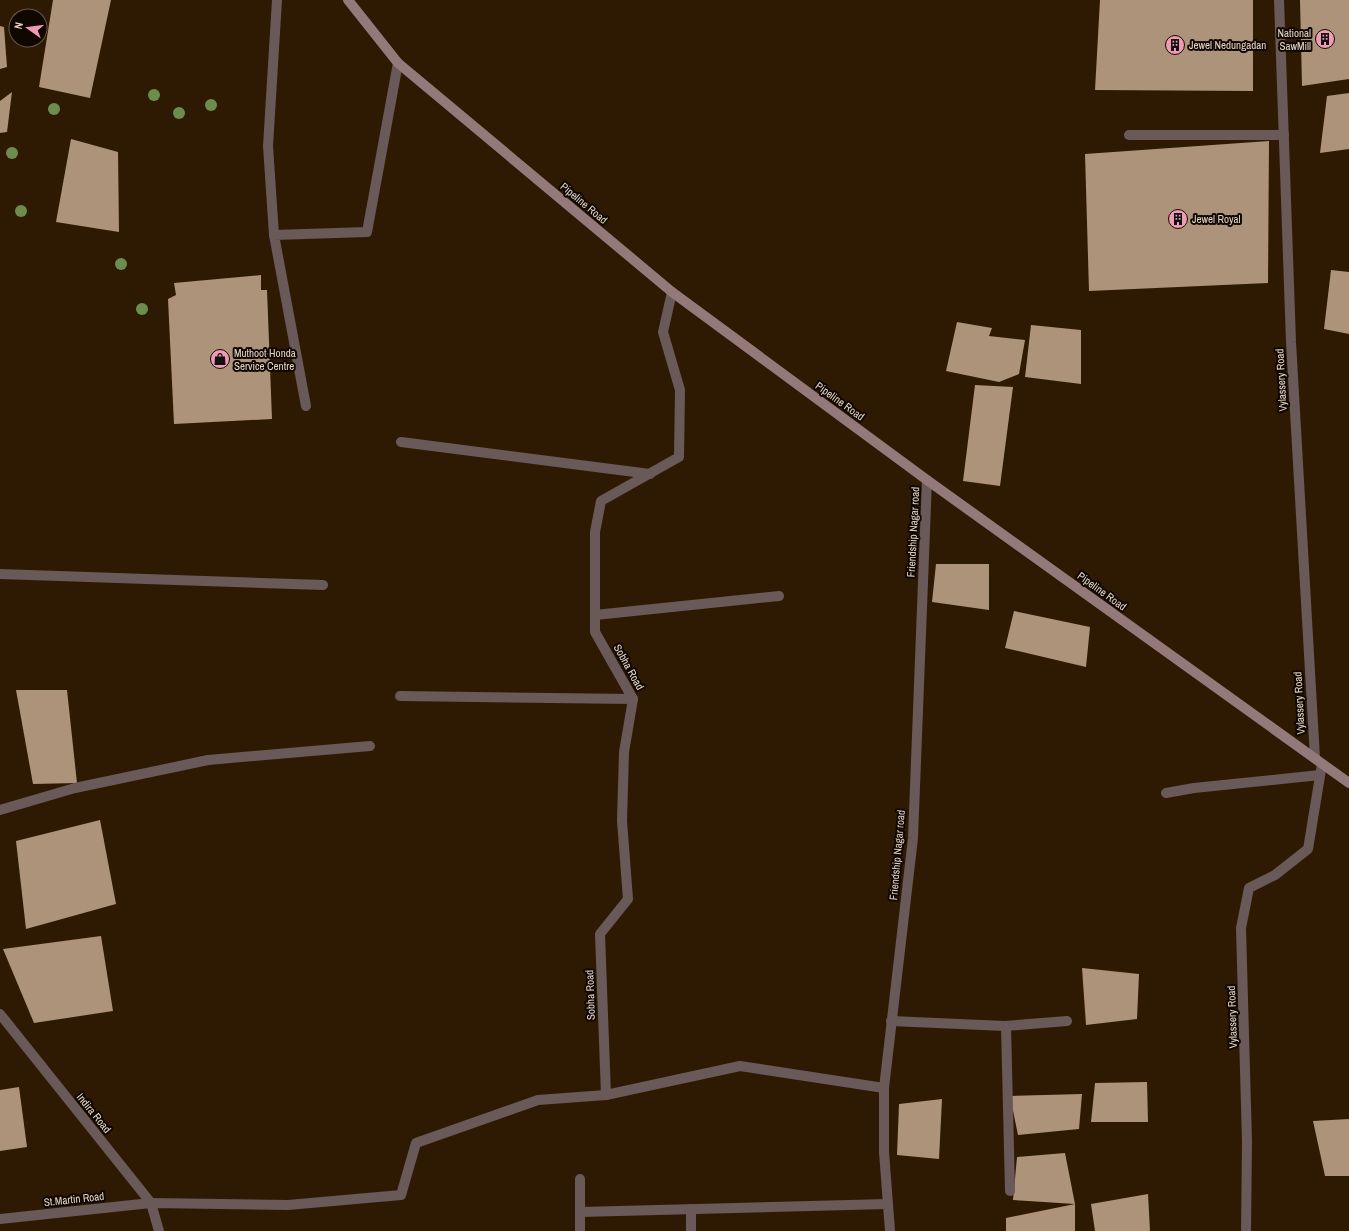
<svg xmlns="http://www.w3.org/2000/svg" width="1349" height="1231" font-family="'Archivo Narrow',sans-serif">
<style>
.building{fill:#ad9379}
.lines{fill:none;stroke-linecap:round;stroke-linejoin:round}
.lane{stroke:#695959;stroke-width:10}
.street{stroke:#695959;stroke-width:10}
.secondary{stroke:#93797a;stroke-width:10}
.tree{fill:#6d8d4c}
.labels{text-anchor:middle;stroke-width:4;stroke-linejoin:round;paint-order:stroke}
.poi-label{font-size:11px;fill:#e3d5c7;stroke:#100701;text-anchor:start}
.street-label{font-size:11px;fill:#e3d5c7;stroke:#100701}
</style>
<rect width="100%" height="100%" fill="#2e1a03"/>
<!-- building -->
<g class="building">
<path d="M53 0H111L90 98 39 87Z"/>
<path d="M1100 0H1253V91L1095 90Z"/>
<path d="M1300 0H1349V79L1302 86Z"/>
<path d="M0 26 4 27 7 67 0 69Z"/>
<path d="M12 92 7 132 0 133V101Z"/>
<path d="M1349 93V149L1320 153 1327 96Z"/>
<path d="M71 139 118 152 119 232 56 222Z"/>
<path d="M1269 141 1268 283 1089 291 1085 154Z"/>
<path d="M1331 270 1349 272V334L1324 329Z"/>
<path d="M261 275V290H267L272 419 174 424 168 299 176 295 174 283Z"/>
<path d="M957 322 992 328 989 336 1025 340 1019 374 999 382 946 371Z"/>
<path d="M1031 325 1081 330V384L1025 377Z"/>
<path d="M975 385 1013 387 1000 486 963 481Z"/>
<path d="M936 564H989V610L932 602Z"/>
<path d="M1014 611 1090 627 1086 667 1005 648Z"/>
<path d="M16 690H67L77 783 33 784Z"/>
<path d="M100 820 116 904 26 929 16 841Z"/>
<path d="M101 936 113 1011 34 1023 3 949Z"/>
<path d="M1082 968 1139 974 1137 1019 1086 1025Z"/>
<path d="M1147 1082 1148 1122H1091L1095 1083Z"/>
<path d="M19 1087 27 1147 0 1151V1090Z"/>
<path d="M1082 1094 1079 1129 1018 1135 1010 1096Z"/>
<path d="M942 1099 939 1159 897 1155 899 1104Z"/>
<path d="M1349 1119V1176H1325L1313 1121Z"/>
<path d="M1065 1153 1075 1204 1013 1200 1017 1157Z"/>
<path d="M1148 1194 1150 1231H1095L1091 1204Z"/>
<path d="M1075 1204V1231H1006V1218Z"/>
</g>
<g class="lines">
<!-- lane -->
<g class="lane">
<path d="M1129 135H1284"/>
<path d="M595 615 779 596"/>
<path d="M0 810 75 788 208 760 370 746"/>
</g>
<!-- street -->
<g class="street">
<path d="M1279 0 1291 342 1315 758"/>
<path d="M274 235 268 146 277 0"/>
<path d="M306 406 274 235 367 232 398 63"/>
<path d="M401 442 650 474"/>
<path d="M0 574 323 585"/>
<path d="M400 696 633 699"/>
<path d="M1166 793 1194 788 1320 775"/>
<path d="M0 1014 151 1203 159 1231"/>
<path d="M891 1021 1005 1026 1067 1021"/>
<path d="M1006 1026 1010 1191"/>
<path d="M606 1095 600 934 628 899 622 821 624 752 633 699 595 632V532L601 501 679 457 680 390 663 332 672 292"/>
<path d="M691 1209V1231"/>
<path d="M580 1212 887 1204"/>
<path d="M0 1219 151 1203 288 1205 401 1195 416 1143 538 1100 606 1095 740 1066 884 1088"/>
<path d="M580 1231V1179"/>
<path d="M890 1231 884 1152V1088L913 838 927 480"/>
<path d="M1246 1231 1247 1141 1241 928 1249 888 1275 875 1308 849 1322 764"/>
</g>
<!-- secondary -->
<path class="secondary" d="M348 0 398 63 672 292 927 480 1349 783"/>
</g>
<!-- trees -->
<g class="tree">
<circle cx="154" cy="95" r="6"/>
<circle cx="211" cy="105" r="6"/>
<circle cx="54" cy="109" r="6"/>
<circle cx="179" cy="113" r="6"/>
<circle cx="12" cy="153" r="6"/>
<circle cx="21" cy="211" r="6"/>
<circle cx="121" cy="264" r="6"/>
<circle cx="142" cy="309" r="6"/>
</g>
<!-- icons -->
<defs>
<g id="building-disc" transform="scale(1)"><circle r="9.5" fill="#f19ab4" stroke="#100701"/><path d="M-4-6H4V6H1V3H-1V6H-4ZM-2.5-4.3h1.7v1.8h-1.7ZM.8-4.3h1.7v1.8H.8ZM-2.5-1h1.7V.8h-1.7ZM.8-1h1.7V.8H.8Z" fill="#111"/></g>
<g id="shop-disc" transform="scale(1)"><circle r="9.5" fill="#f19ab4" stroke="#100701"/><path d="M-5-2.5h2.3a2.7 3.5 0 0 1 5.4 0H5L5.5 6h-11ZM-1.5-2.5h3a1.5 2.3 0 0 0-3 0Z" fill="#111"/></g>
</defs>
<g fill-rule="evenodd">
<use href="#building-disc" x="1325" y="39"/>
<use href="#building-disc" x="1175" y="45"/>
<use href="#building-disc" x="1178" y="219"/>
<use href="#shop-disc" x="220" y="359"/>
</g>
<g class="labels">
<!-- poi labels -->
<g class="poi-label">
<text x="1311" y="37" text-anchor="end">National<tspan x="1311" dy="13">SawMill</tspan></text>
<text x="1189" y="49">Jewel Nedungadan</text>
<text x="1192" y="223">Jewel Royal</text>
<text x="234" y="357">Muthoot Honda<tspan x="234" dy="13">Service Centre</tspan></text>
</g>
<!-- street labels -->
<g class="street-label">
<text transform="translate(584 203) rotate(40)" y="4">Pipeline Road</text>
<text transform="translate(1281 380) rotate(-93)" y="4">Vylassery Road</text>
<text transform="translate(840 401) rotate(36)" y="4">Pipeline Road</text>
<text transform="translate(913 532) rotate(-87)" y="4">Friendship Nagar road</text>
<text transform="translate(1102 591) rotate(36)" y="4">Pipeline Road</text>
<text transform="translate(629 667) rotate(61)" y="4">Sobha Road</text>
<text transform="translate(1299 703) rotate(-93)" y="4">Vylassery Road</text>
<text transform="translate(897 855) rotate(-85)" y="4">Friendship Nagar road</text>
<text transform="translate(590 995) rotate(-92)" y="4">Sobha Road</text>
<text transform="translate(1232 1017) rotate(-92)" y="4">Vylassery Road</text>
<text transform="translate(94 1113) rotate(51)" y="4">Indira Road</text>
<text transform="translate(74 1199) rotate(-6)" y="4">St.Martin Road</text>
</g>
</g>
<!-- north arrow -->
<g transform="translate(28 28) rotate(284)"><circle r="19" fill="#100701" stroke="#645950"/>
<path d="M0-3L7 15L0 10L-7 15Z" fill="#f19ab4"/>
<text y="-6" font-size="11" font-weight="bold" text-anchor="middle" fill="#e3d5c7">N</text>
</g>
</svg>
